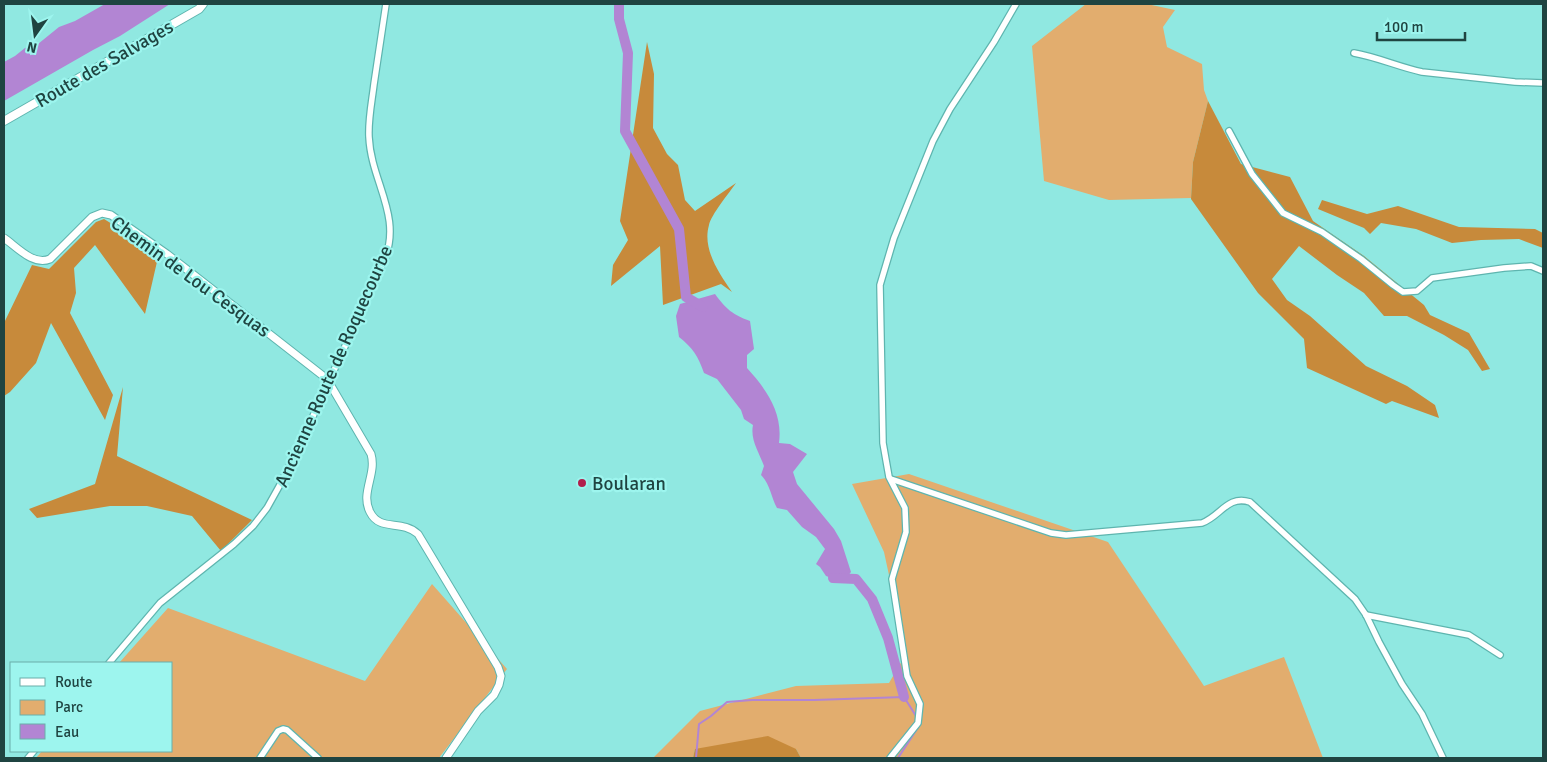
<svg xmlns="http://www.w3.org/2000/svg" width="1547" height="762" font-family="Signika,sans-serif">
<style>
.green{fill:#e2ad6e}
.forest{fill:#c78a3b}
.water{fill:#b285d3}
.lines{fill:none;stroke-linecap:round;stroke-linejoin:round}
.stream{stroke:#b285d3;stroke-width:2}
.river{stroke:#b285d3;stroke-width:10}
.minor-casing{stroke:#5eb5af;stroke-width:8}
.tertiary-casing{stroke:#5eb5af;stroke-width:9}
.secondary-casing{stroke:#5eb5af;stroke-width:10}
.minor{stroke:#fff;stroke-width:5.5}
.tertiary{stroke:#fff;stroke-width:7}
.secondary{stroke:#fff;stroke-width:8}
.poi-dot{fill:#b11f4c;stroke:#9df5ee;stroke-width:2}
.labels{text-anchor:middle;stroke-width:4.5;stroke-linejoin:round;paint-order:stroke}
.street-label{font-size:19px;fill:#1f4441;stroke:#9df5ee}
.poi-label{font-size:19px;fill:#1f4441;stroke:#9df5ee;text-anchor:start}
</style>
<rect width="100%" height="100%" fill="#90e8e1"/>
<!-- green -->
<g class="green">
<path d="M1086 4H1147L1175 10 1163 27 1167 47 1202 64 1204 90 1208 101 1193 162 1191 198 1109 200 1044 181 1032 46Z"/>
<path d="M909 474 1108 542 1204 686 1284 657 1323 758H801L796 749H695L693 758H653L700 711 796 686 889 683 906 654 884 552 852 484Z"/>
<path d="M432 584 507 669 439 758H36L42 751H171V663H119L168 608 365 681Z"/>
</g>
<!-- forest -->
<g class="forest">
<path d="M647 42 654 74 653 128 667 154 678 165 685 200 695 211 736 183C729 193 711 215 709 225 702 249 719 273 732 292L721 284 663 305 660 246 611 286 613 265 628 240 620 221Z"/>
<path d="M1208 101 1241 164 1290 177 1313 221 1364 256 1424 305 1430 315 1469 333 1490 369 1482 371 1468 350 1444 335 1407 316H1384L1364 293 1337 275 1299 246 1272 279 1287 300 1310 316 1366 366 1407 386 1435 405 1439 418 1392 401 1386 404 1307 368 1304 339 1258 293 1191 199 1193 162Z"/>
<path d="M1322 200 1367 214 1398 206 1459 227 1535 229 1543 233V248L1519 239 1481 240 1452 243 1416 229 1381 223 1370 234 1364 228 1318 209Z"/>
<path d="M104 219 159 253 145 314 95 245 74 268 76 293 70 313 113 395 105 420 51 323 36 363 10 392 4 396V323L32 265 49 269 96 222Z"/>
<path d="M123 387 117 456 252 520 221 551 192 516 147 506H110L37 518 29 509 95 484Z"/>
<path d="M768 736 796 749 801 758H693L695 749Z"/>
</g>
<!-- water -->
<g class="water">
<path d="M105 4H170L120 36 93 50 4 101V62L15 56 25 48 38 44 59 27 75 21Z"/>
<path d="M715 294C726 309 733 315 750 321L754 349 747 355V368C767 390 783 413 779 443L790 444 807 454 793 472 797 484 834 529 841 541 851 572 843 582 826 576 820 567 816 564 825 549 816 537 802 527 787 510 777 508C771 497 770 484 761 475L764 466C759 452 750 440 753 425L744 419 741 410 717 379 704 373C698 356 693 348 679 337L676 316 680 304Z"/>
</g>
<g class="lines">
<!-- stream -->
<g class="stream">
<path d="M696 758 699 724 711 716 727 702 752 700H814L904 697 916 716"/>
<path d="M898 758 921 723 920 722"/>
</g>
<!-- river -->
<g class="river">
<path d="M619 4V19L628 53 625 131 679 229 686 297 703 307"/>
<path d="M833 578 856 579 872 599 888 638 904 697"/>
</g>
<!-- minor casing -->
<g class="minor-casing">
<g id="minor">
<path d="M1354 53C1377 57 1399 67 1422 72L1515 82 1543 83"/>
<path d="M1229 131 1252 174 1283 213 1322 232 1361 259 1393 285 1403 292 1417 291 1432 278 1504 268 1531 266 1543 271"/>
<path d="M891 479 1051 533 1066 535 1202 523C1221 516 1227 495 1250 502L1355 599 1366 615 1379 642 1402 684 1422 714 1443 758"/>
<path d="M1366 615 1469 635 1500 655"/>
<path d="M109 663 160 603 234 544 253 526 267 508 281 483 303 438 384 261C403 216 371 182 369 137 368 120 372 101 374 84 378 57 382 30 386 4"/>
<path d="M28 758 34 751"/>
<path d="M260 758 278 731 283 729 287 730 318 758"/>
<path d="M890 758 918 723 920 704 907 676 892 579 906 532 905 508 889 477 883 443 880 285 894 238 933 141 950 109 994 42 1016 4"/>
</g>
</g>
<!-- tertiary casing -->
<g class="tertiary-casing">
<path id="tertiary" d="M4 238C17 247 33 266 50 259L92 217 102 213 111 215 167 254 327 379 371 454C377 474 360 493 370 512 380 532 401 519 418 534L498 667 501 676 499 685 494 695 478 711 446 758"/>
</g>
<!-- secondary casing -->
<g class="secondary-casing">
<path id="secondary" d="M4 121 199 9 203 4"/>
</g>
<!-- minor -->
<use href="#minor" class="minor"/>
<!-- tertiary -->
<use href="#tertiary" class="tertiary"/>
<!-- secondary -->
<use href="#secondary" class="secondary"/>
</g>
<!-- markers -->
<circle class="poi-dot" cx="582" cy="483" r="5"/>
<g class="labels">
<!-- street labels -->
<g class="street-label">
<text transform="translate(104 63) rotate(-30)" y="7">Route des Salvages</text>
<text transform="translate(191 276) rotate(36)" y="7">Chemin de Lou Cesquas</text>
<text transform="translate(333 366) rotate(-66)" y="7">Ancienne Route de Roquecourbe</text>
</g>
<!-- poi labels -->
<g class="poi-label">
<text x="592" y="490">Boularan</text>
</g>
</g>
<!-- border -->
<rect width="1547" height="762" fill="none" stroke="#1f4441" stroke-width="10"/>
<!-- legend -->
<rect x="10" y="662" width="162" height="90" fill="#9df5ee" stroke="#6baea9"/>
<rect x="20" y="678" width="25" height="8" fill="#ffffff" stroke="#6baea9"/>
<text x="55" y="687" font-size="15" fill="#1f4441">Route</text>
<rect x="20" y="700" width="25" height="15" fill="#e2ad6e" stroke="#6baea9"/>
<text x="55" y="712" font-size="15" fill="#1f4441">Parc</text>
<rect x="20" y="724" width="25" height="15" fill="#b285d3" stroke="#6baea9"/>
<text x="55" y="737" font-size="15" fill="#1f4441">Eau</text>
<!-- north arrow -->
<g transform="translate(35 35) rotate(194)" stroke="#9df5ee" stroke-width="4" paint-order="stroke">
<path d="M0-4L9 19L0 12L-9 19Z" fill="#1f4441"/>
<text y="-8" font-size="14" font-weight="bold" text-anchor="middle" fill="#1f4441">N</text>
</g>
<!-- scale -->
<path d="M1377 32v8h88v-8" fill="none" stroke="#1f4441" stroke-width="2.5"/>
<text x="1384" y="32" font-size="15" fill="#1f4441" stroke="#9df5ee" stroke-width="4" paint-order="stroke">100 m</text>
</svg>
